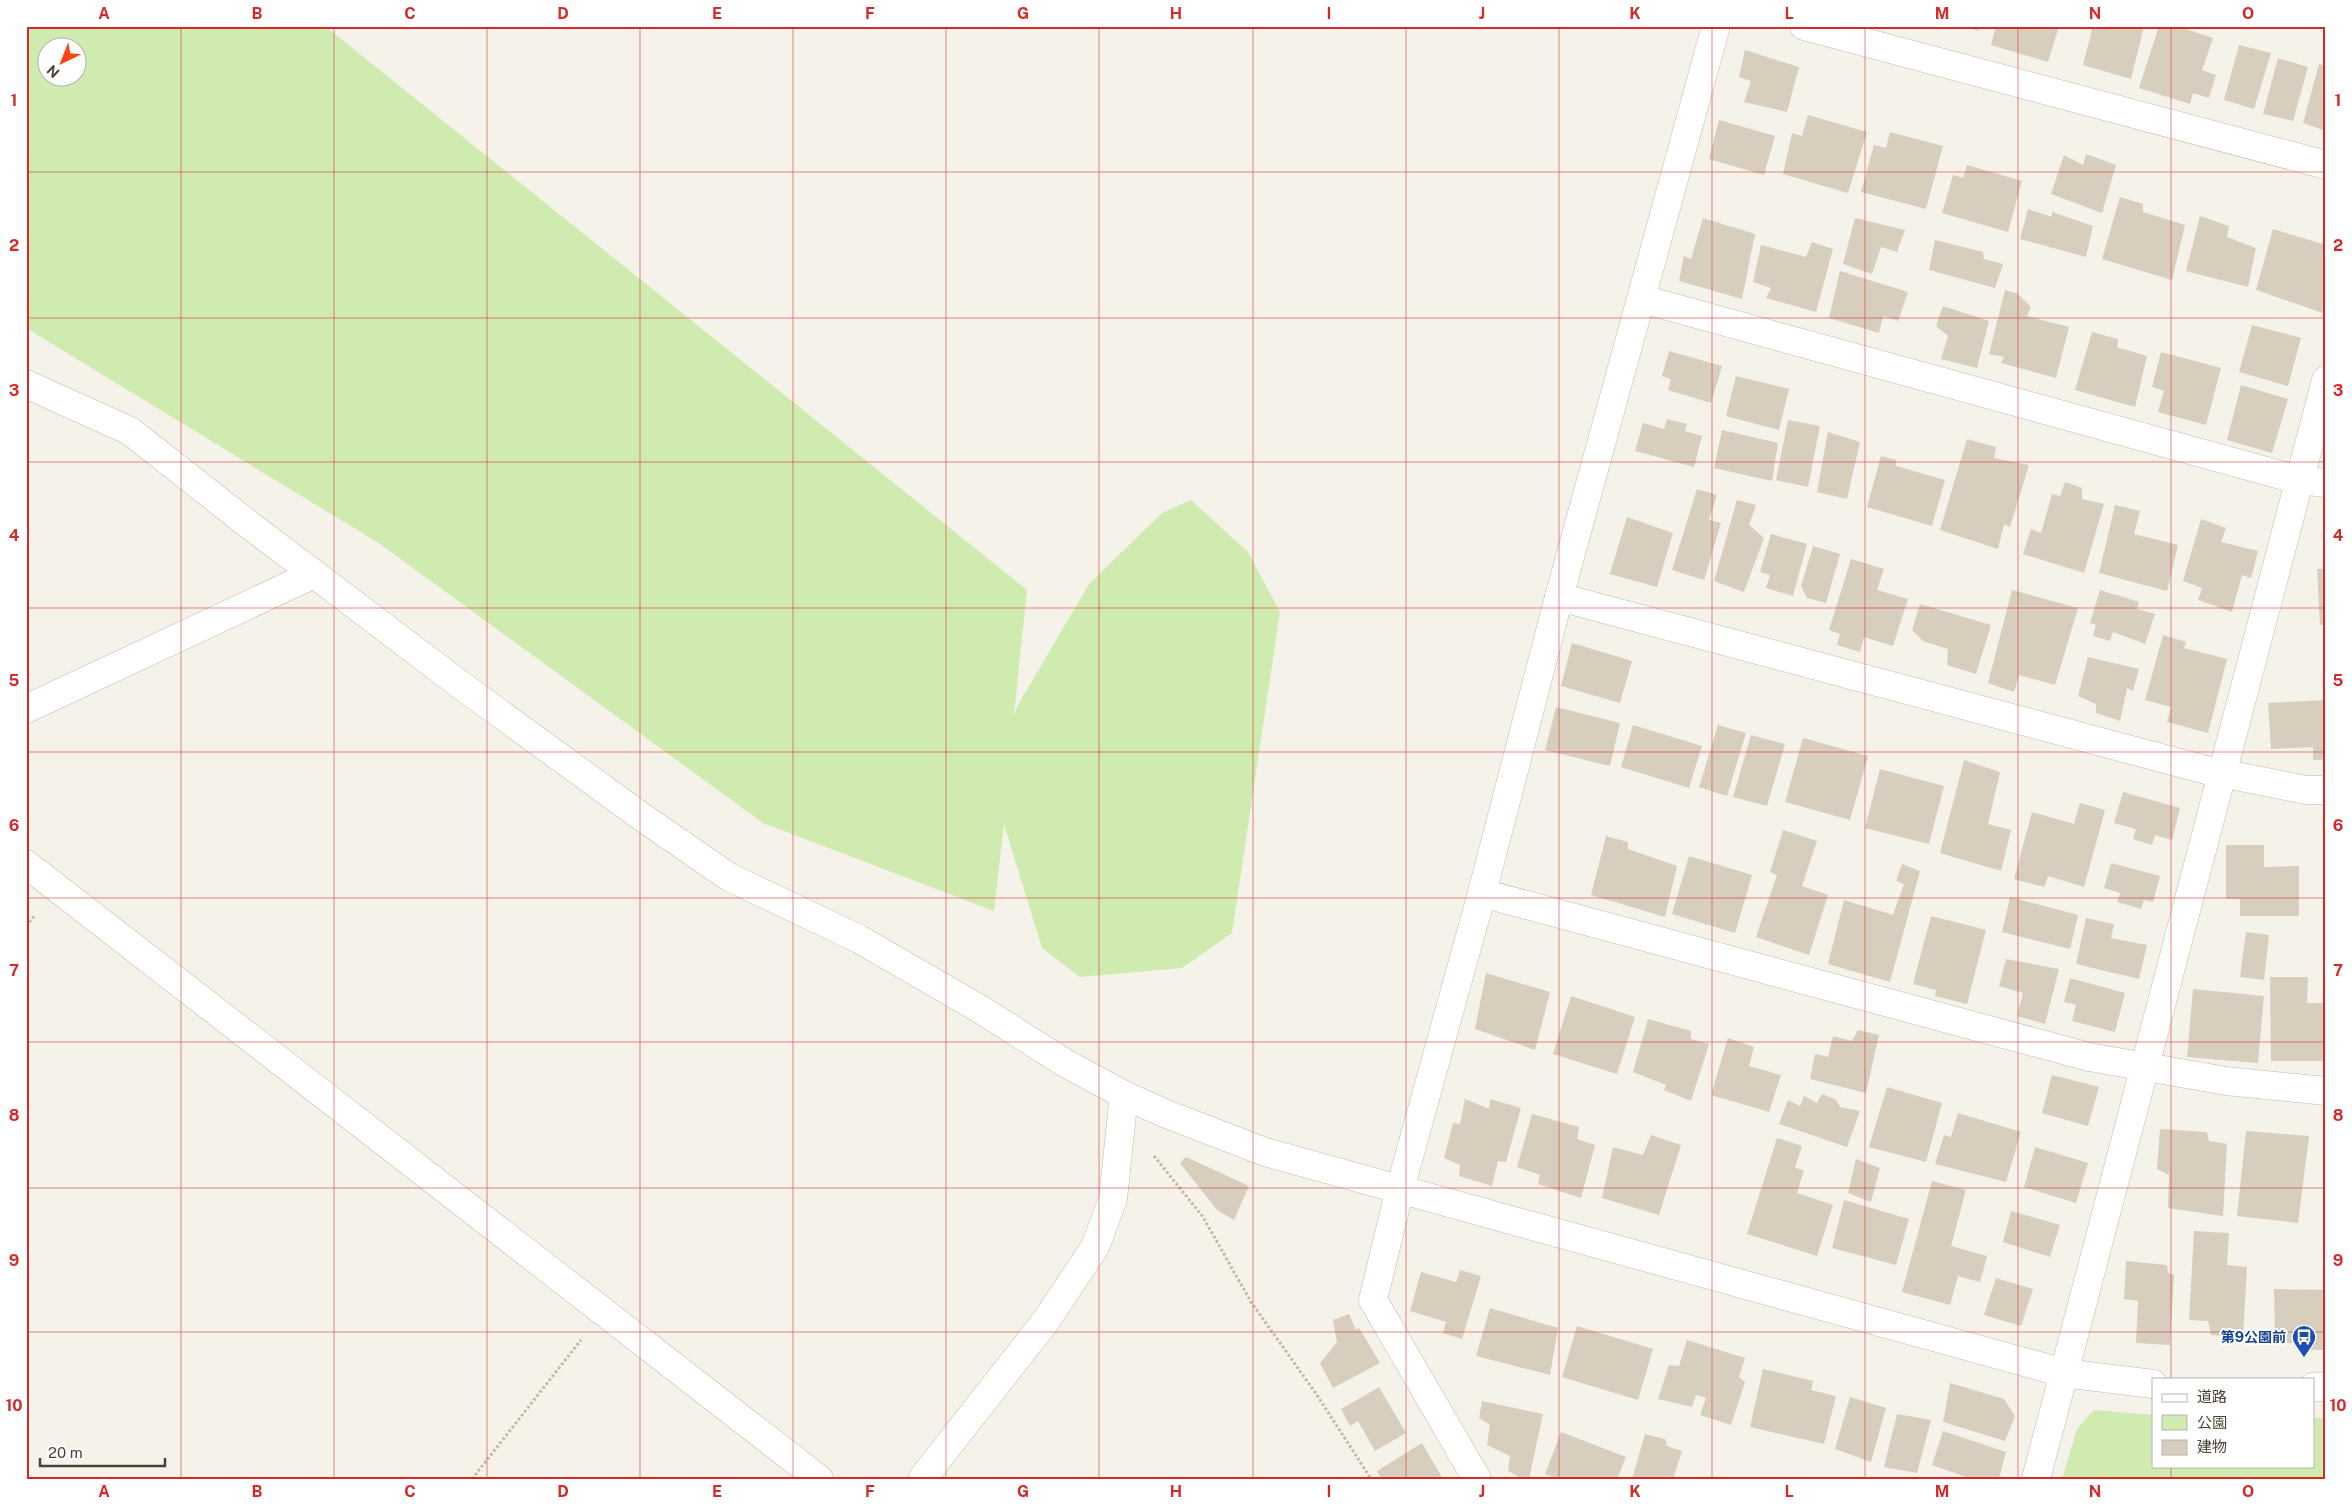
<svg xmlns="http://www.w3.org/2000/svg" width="2352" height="1505" font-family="'Public Sans','Noto Sans JP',sans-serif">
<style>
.green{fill:#cfebb0;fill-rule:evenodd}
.building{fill:#d7cebe}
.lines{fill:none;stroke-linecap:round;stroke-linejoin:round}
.minor-casing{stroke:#c1baab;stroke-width:29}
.path{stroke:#c4b79b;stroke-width:3;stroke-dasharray:2.5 2.5;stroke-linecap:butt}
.minor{stroke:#fff;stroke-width:28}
.grid{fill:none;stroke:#d62828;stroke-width:1;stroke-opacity:0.55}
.labels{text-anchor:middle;stroke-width:4;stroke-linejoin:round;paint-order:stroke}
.transit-label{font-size:14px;font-weight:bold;fill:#164399;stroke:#fff;text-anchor:end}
.neatline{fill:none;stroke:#d62828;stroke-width:2}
.grid-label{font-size:16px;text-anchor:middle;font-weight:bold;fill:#d62828}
</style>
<rect width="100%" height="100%" fill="#f5f2e9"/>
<!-- green -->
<g class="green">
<path d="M26 26H325L1027 590 1014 715 1018 705 1089 584 1162 513 1191 500 1248 552 1280 612 1232 933 1182 968 1080 977 1042 948 1004 824 994 911 763 823 380 544 26 328ZM48 48H78V78H48Z"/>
<path d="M2094 1410 2153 1415V1466H2313V1418H2326V1479H2062L2077 1429Z"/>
</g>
<!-- building -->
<g class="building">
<path d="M1963 26H1980L1979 31Z"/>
<path d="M1996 26H2059L2048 62 1991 45Z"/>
<path d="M2093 26H2144L2131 79 2083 65Z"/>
<path d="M2159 26H2177L2213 38 2202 70 2216 75 2209 98 2193 93 2190 104 2139 88Z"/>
<path d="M2239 45 2271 53 2254 109 2224 100Z"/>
<path d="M1745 50 1799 67 1787 112 1744 102 1751 81 1739 77Z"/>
<path d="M2278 58 2308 67 2293 121 2263 114Z"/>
<path d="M2319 64 2326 66V131L2303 123Z"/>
<path d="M1808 115 1867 132 1848 193 1783 174 1792 133 1802 136Z"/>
<path d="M1719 120 1775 136 1764 175 1709 159Z"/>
<path d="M1890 132 1943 146 1926 209 1861 192 1874 145 1886 148Z"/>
<path d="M2086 154 2116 165 2102 213 2051 194 2064 155 2083 165Z"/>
<path d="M1967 165 2022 181 2008 232 1942 213 1953 175 1963 178Z"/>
<path d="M2120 197 2143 204V212L2185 225 2172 280 2102 259Z"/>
<path d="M2028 209 2052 217V212L2093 226 2086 257 2020 239Z"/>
<path d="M2200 216 2229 226 2227 237 2256 248 2248 287 2186 271Z"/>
<path d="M1703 218 1755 234 1742 299 1679 281 1684 256 1691 259Z"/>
<path d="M1855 218 1905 230 1897 252 1881 247 1872 274 1843 264Z"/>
<path d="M2273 229 2326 245V302L2323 313 2256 290Z"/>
<path d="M1935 240 1983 252 1984 259 2003 264 1995 288 1929 270Z"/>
<path d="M1812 242 1833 249 1816 312 1766 298 1771 288 1753 282 1761 245 1806 257Z"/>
<path d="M1840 271 1908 292 1898 321 1883 316 1879 333 1829 318Z"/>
<path d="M2005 290 2018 294 2031 307 2027 316 2069 327 2056 378 2001 363 2004 357 1989 354Z"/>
<path d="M1943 306 1989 321 1977 368 1941 359 1948 336 1936 326Z"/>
<path d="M2252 325 2301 338 2288 386 2239 372Z"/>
<path d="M2092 332 2118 339 2117 347 2147 356 2135 407 2075 390Z"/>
<path d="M1669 351 1722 366 1711 403 1668 390 1671 379 1662 376Z"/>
<path d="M2161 352 2221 368 2206 425 2158 412 2164 391 2152 387Z"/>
<path d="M1736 376 1789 389 1779 430 1726 416Z"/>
<path d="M2241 385 2288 399 2272 453 2227 440Z"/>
<path d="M1667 419 1687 424 1685 431 1702 436 1694 467 1635 451 1643 423 1664 429Z"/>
<path d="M1788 420 1820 426 1808 487 1776 480Z"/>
<path d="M1722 430 1778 443 1772 481 1714 468Z"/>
<path d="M1828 432 1860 442 1847 499 1817 492Z"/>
<path d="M1967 439 1996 447 1994 458 2029 465 2010 527 2004 524 1998 549 1940 530Z"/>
<path d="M1881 456 1896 460V466L1945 480 1932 526 1867 507Z"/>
<path d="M2065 482 2082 488V499L2104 504 2084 573 2023 554 2031 529 2041 533 2052 494 2060 496Z"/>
<path d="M1697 489 1717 495 1709 520 1721 523 1704 580 1672 570Z"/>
<path d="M1737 500 1756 505 1749 525 1764 538 1744 592 1714 581Z"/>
<path d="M2115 505 2140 511 2134 534 2178 545 2167 591 2099 573Z"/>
<path d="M1627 517 1673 533 1657 587 1610 574Z"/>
<path d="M2201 519 2226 528 2221 542 2258 551 2251 578 2242 575 2232 612 2198 600 2202 588 2183 581Z"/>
<path d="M1771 534 1807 544 1793 596 1766 588 1770 575 1760 572Z"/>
<path d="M1813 546 1840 554 1826 603 1807 598 1801 586Z"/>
<path d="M1851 559 1884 569 1877 590 1908 599 1893 646 1864 637 1860 652 1837 645 1840 634 1829 630Z"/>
<path d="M2317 569H2326V625H2320Z"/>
<path d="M2012 590 2078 608 2055 685 2019 675 2014 692 1988 683Z"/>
<path d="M2100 590 2139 602 2137 609 2155 614 2145 644 2113 632 2110 641 2093 636 2096 625 2090 623Z"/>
<path d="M1920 604 1991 625 1976 674 1947 665 1948 649 1923 641 1912 630Z"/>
<path d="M2163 635 2186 642 2184 648 2227 659 2208 733 2167 722 2171 707 2145 700Z"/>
<path d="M1572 643 1632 661 1620 703 1561 686Z"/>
<path d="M2088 657 2139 669 2133 691 2127 688 2120 721 2096 713V704L2078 696Z"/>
<path d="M2326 700V760H2313V747L2271 749 2268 703Z"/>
<path d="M1556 707 1620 723 1610 766 1545 750Z"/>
<path d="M1633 725 1702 746 1689 788 1621 767Z"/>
<path d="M1718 725 1746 733 1727 796 1699 787Z"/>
<path d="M1751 735 1785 744 1767 806 1733 797Z"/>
<path d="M1803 738 1868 756 1850 820 1785 802Z"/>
<path d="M1964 760 2000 772 1988 824 2011 830 2001 871 1940 853Z"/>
<path d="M1880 769 1944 786 1929 844 1865 828Z"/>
<path d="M2123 792 2180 808 2172 840 2155 835 2152 845 2133 839 2136 829 2114 823Z"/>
<path d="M2080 803 2105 810 2084 887 2048 876 2044 887 2014 879 2032 812 2074 824Z"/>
<path d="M1783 830 1817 841 1802 886 1828 895 1809 955 1756 937 1777 875 1770 872Z"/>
<path d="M1606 836 1628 842V849L1677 866 1665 917 1591 895Z"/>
<path d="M2226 845H2264V867L2299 866V916H2240V899H2226Z"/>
<path d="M1689 856 1752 875 1735 933 1672 914Z"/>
<path d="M2111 863 2160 876 2153 902 2144 900 2141 909 2117 902 2120 893 2104 888Z"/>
<path d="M1902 864 1920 871 1890 982 1828 964 1844 900 1893 915 1904 884 1896 881Z"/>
<path d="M2010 897 2078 915 2070 949 2002 932Z"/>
<path d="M1931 916 1986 930 1967 1004 1935 996 1936 990 1913 984Z"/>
<path d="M2086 918 2114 924 2111 938 2147 945 2139 979 2076 964Z"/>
<path d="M2246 932 2269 935 2264 980 2240 977Z"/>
<path d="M2006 959 2059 969 2045 1024 2017 1016 2023 993 1999 986Z"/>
<path d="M1486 973 1550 992 1535 1050 1475 1029Z"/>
<path d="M2270 977H2308L2307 1003H2326V1061H2271Z"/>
<path d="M2070 978 2125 993 2115 1032 2072 1021 2076 1005 2064 1002Z"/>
<path d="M2193 989 2264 996 2258 1063 2187 1057Z"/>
<path d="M1571 996 1635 1017 1617 1074 1553 1054Z"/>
<path d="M1648 1019 1691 1031V1039L1709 1044 1691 1101 1664 1090 1666 1085 1633 1072Z"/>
<path d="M1858 1030 1879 1035 1866 1093 1810 1079 1815 1054 1828 1057 1833 1036 1852 1041Z"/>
<path d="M1728 1038 1754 1047 1749 1066 1781 1075 1769 1112 1711 1095Z"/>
<path d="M2052 1075 2099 1087 2088 1126 2042 1113Z"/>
<path d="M1887 1087 1942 1103 1926 1162 1869 1147Z"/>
<path d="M1822 1094 1835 1099 1840 1107 1860 1111 1847 1147 1779 1124 1788 1100 1800 1106 1804 1096 1817 1103Z"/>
<path d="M1465 1099 1489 1109 1490 1099 1521 1108 1506 1162 1498 1161 1492 1186 1459 1176 1460 1165 1444 1158 1453 1123 1460 1124Z"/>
<path d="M1958 1113 2021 1132 2006 1182 1935 1164 1944 1135 1951 1137Z"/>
<path d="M1532 1114 1579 1127 1577 1139 1595 1145 1581 1198 1538 1184 1540 1175 1517 1167Z"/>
<path d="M2160 1129 2207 1132 2209 1141 2227 1144 2223 1216 2168 1208 2169 1175 2157 1169Z"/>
<path d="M2246 1131 2309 1136 2298 1223 2237 1216Z"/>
<path d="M1651 1135 1681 1145 1659 1215 1602 1198 1613 1147 1643 1155Z"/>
<path d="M1777 1138 1802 1146 1795 1168 1804 1170 1797 1193 1833 1205 1817 1256 1747 1234Z"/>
<path d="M2035 1147 2088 1163 2076 1203 2024 1187Z"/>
<path d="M1186 1157 1249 1186 1234 1220 1217 1210 1180 1163Z"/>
<path d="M1856 1159 1880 1168 1871 1202 1848 1193Z"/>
<path d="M2323 1165H2326V1198H2324Z"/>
<path d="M1932 1181 1966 1190 1951 1246 1987 1256 1980 1282 1958 1276 1950 1305 1902 1292Z"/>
<path d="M1844 1200 1909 1219 1896 1265 1832 1248Z"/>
<path d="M2011 1211 2060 1225 2050 1257 2003 1242Z"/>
<path d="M2194 1231 2229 1233 2227 1265 2247 1267 2243 1337 2211 1335 2208 1321 2189 1320Z"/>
<path d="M2126 1261 2167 1265 2168 1273 2174 1275 2170 1345 2136 1343 2138 1301 2124 1299Z"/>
<path d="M1460 1270 1481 1276 1462 1339 1443 1333 1446 1322 1410 1311 1421 1272 1456 1282Z"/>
<path d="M1996 1278 2033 1289 2021 1326 1984 1315Z"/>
<path d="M2274 1289 2326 1290V1350H2304L2302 1342 2275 1344Z"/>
<path d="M1490 1308 1558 1328 1550 1375 1476 1356Z"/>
<path d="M1349 1314 1356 1330 1359 1328 1380 1363 1333 1388 1320 1363 1337 1342 1333 1320Z"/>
<path d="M1577 1326 1653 1349 1638 1400 1562 1377Z"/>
<path d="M1687 1340 1745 1358 1739 1377 1745 1382 1731 1425 1700 1415 1706 1398 1696 1395 1692 1407 1658 1399 1669 1365 1679 1366Z"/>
<path d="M1763 1369 1813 1381 1811 1390 1836 1396 1824 1444 1750 1427Z"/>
<path d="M1950 1383 2004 1399 2015 1416 2005 1441 1943 1422Z"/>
<path d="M1379 1387 1406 1433 1375 1451 1358 1421 1350 1426 1341 1409Z"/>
<path d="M1850 1397 1886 1408 1871 1462 1835 1449Z"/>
<path d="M1482 1401 1543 1414 1529 1479H1523L1508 1471 1510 1456 1487 1445 1490 1425 1479 1418Z"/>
<path d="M1897 1414 1931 1420 1917 1473 1884 1467Z"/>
<path d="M1943 1431 2006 1452 1999 1479H1972L1932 1465Z"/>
<path d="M1561 1432 1626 1457 1617 1479H1558L1545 1474Z"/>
<path d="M1645 1434 1665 1439 1667 1446 1682 1451 1673 1479H1632Z"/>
<path d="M1422 1443 1443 1479H1382L1377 1471Z"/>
</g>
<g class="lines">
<!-- minor casing -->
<g class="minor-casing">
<g id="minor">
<path d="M1804 26 2326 165"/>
<path d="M1642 299 2299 480 2326 483"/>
<path d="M26 384 130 431 248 524 462 686 642 817 729 877 859 939 980 1009 1065 1063 1124 1095 1164 1113 1265 1152 2064 1373 2153 1384"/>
<path d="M1559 597 2206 770 2306 790H2326"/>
<path d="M26 709 314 574"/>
<path d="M26 864 819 1479"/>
<path d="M1482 893 2089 1057 2226 1081 2326 1091"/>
<path d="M2313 1387H2326"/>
<path d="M922 1479 1045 1322 1095 1247 1113 1199 1124 1095"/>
<path d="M1477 1479 1373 1300 1400 1189 1482 893 1559 597 1716 26"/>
<path d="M2036 1479 2326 380"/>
</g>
</g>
<!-- path -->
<g class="path">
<path d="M26 926 35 915"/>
<path d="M1154 1156 1203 1217 1251 1302 1317 1395 1371 1479"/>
<path d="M472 1479 581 1340"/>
</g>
<!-- minor -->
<use href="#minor" class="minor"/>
</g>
<!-- grid -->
<path class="grid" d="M181 26V1479M334 26V1479M487 26V1479M640 26V1479M793 26V1479M946 26V1479M1099 26V1479M1253 26V1479M1406 26V1479M1559 26V1479M1712 26V1479M1865 26V1479M2018 26V1479M2171 26V1379M26 172H2326M26 318H2326M26 462H2326M26 608H2326M26 752H2326M26 898H2326M26 1042H2326M26 1188H2326M26 1332H2326M2171 1466V1479"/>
<!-- icons -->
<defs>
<g id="bus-pin" transform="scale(1.25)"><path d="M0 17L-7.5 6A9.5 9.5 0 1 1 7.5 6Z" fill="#1a4fb4" stroke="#fff"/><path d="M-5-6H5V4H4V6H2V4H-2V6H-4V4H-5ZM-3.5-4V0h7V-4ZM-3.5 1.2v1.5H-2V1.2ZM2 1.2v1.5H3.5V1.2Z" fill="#fff"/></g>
</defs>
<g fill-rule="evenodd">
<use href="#bus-pin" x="2304" y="1337"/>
</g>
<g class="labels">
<!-- transit labels -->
<g class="transit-label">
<text x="2286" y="1342">第9公園前</text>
</g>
</g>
<!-- border -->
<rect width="2352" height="1505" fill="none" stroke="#ffffff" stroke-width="55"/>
<!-- legend -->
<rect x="2152" y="1378" width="162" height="90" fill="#ffffff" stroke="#b6b4af"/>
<rect x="2162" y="1394" width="25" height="8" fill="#ffffff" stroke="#b6b4af"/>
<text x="2197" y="1402" font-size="15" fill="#494337">道路</text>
<rect x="2162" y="1415" width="25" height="15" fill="#cfebb0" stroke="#b6b4af"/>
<text x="2197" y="1428" font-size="15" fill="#494337">公園</text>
<rect x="2162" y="1440" width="25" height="15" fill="#d7cebe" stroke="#b6b4af"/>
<text x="2197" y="1452" font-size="15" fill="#494337">建物</text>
<!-- north arrow -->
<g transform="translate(62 62) rotate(223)"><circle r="24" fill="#ffffff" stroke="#b6b4af"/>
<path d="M0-4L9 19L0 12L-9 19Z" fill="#ff4116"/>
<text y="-8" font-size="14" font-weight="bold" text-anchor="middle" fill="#494337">N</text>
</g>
<!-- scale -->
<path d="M40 1458v8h125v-8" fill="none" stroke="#494337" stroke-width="2.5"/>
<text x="48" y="1458" font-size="15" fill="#494337" stroke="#ffffff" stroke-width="4" paint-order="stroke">20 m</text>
<rect x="28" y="28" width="2296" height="1450" class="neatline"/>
<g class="grid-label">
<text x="104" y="19">A</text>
<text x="257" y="19">B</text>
<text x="410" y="19">C</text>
<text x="563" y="19">D</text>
<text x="717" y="19">E</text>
<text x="870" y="19">F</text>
<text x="1023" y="19">G</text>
<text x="1176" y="19">H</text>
<text x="1329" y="19">I</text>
<text x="1482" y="19">J</text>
<text x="1635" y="19">K</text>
<text x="1789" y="19">L</text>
<text x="1942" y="19">M</text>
<text x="2095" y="19">N</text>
<text x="2248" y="19">O</text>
<text x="14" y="106">1</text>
<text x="2338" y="106">1</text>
<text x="14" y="251">2</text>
<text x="2338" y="251">2</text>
<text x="14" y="396">3</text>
<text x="2338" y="396">3</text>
<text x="14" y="541">4</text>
<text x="2338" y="541">4</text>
<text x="14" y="686">5</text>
<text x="2338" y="686">5</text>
<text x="14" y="831">6</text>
<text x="2338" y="831">6</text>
<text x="14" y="976">7</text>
<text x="2338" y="976">7</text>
<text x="14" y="1121">8</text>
<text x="2338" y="1121">8</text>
<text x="14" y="1266">9</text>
<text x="2338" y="1266">9</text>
<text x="14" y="1411">10</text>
<text x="2338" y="1411">10</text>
<text x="104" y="1497">A</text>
<text x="257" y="1497">B</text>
<text x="410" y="1497">C</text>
<text x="563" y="1497">D</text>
<text x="717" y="1497">E</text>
<text x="870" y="1497">F</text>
<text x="1023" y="1497">G</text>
<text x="1176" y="1497">H</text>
<text x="1329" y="1497">I</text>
<text x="1482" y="1497">J</text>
<text x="1635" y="1497">K</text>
<text x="1789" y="1497">L</text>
<text x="1942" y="1497">M</text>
<text x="2095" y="1497">N</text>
<text x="2248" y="1497">O</text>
</g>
</svg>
